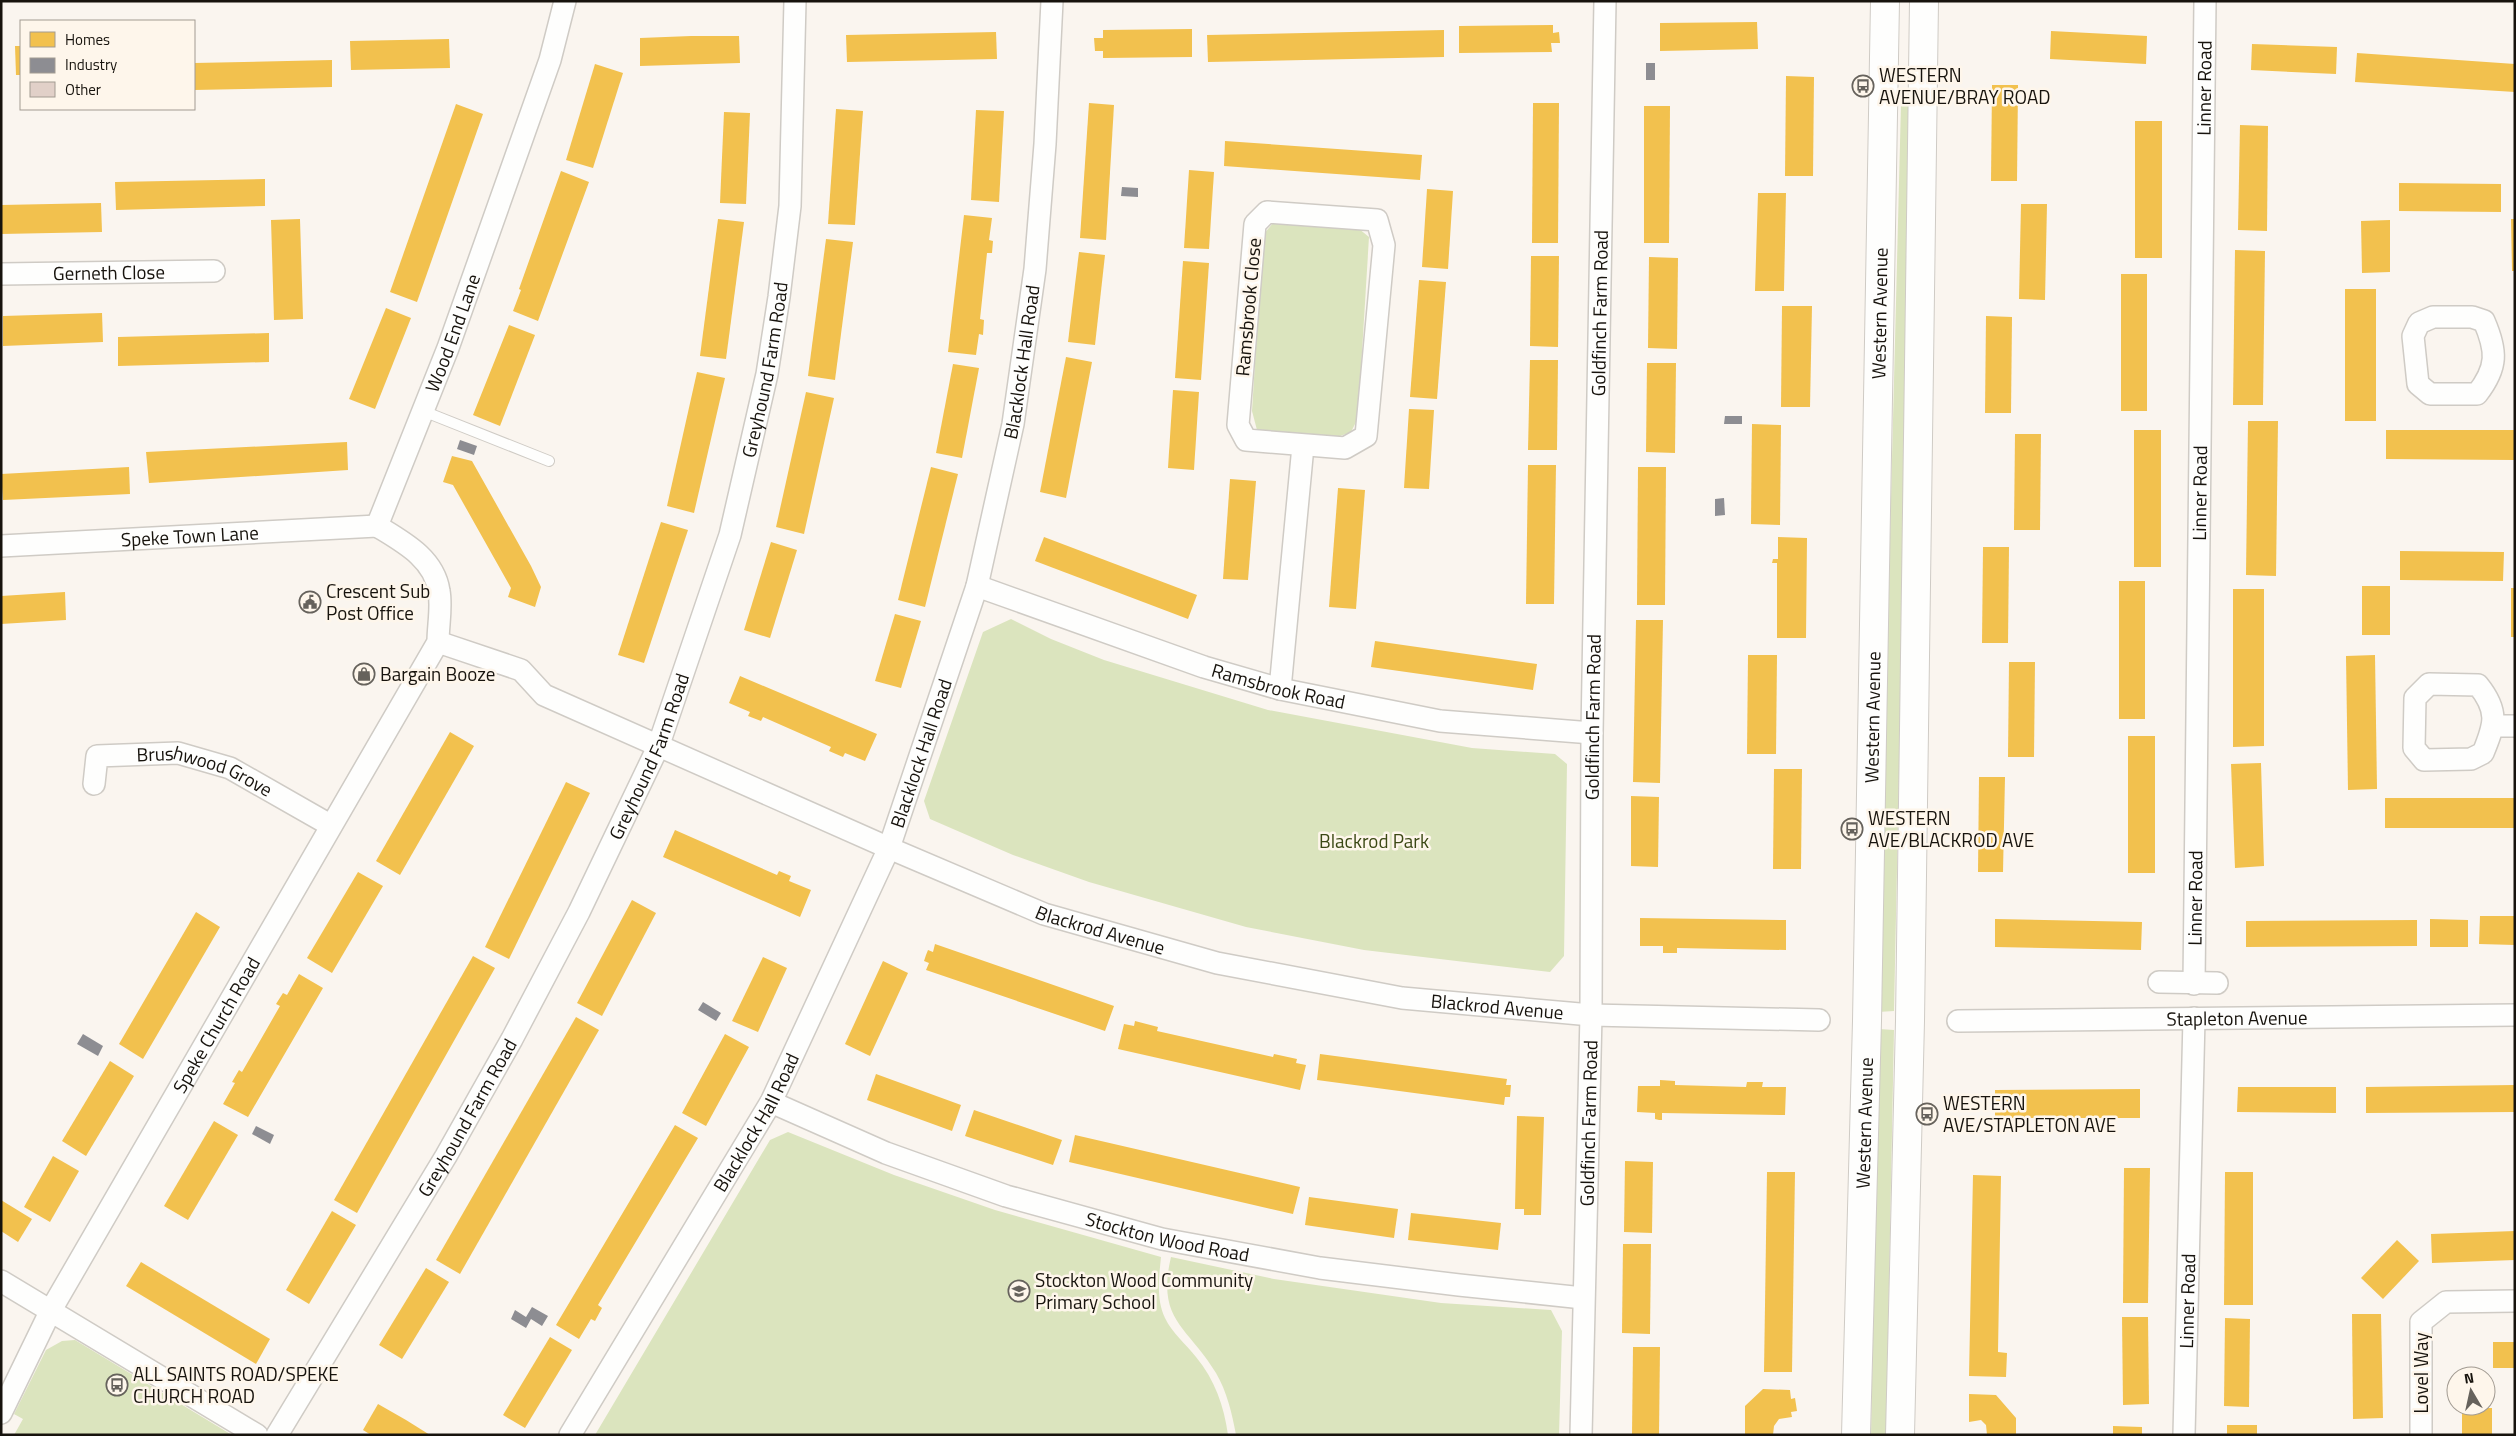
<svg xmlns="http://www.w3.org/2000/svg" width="2516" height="1436" font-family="'Titillium Web',sans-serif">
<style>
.green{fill:#dbe4be}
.homes{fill:#f2c14e}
.industry{fill:#8d8d92}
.building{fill:#e1d0c8}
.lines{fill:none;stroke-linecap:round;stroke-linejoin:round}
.lane-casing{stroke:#cfcbc5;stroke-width:12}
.street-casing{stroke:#cfcbc5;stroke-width:24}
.secondary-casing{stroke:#cfcbc5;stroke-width:30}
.lane{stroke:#fefefd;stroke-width:10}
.street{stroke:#fefefd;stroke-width:21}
.secondary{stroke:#fefefd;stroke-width:28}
.labels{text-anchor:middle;stroke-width:5;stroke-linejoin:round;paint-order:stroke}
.poi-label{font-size:19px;fill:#17130d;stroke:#fef6eb;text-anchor:start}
.street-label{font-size:19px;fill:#17130d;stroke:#fef6eb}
.park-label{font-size:19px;fill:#3b4814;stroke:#fef6eb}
</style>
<rect width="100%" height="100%" fill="#faf5ef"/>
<!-- green -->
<g class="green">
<path d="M1901 104H1913L1894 1011 1878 1012Z"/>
<path d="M1273 223 1358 228 1369 237 1358 418 1351 432 1335 438 1257 430 1252 411 1263 235Z"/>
<path d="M1011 619 1051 639 1104 660 1268 710 1472 748 1555 754 1567 764 1564 956 1550 972 1364 950 1246 927 1089 882 1013 855 930 819 924 801 983 632Z"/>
<path d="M1879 1029 1894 1030 1886 1435H1871Z"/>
<path d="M788 1132 894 1175 995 1210 1161 1257C1159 1277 1156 1299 1165 1318 1172 1333 1186 1344 1196 1357 1215 1380 1224 1406 1228 1435H595L770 1140Z"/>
<path d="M1171 1257 1274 1279 1441 1303 1551 1310 1562 1331 1559 1435H1236C1232 1413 1227 1392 1216 1373 1188 1326 1156 1321 1171 1257Z"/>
<path d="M75 1340 232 1435H14L23 1419 14 1414 46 1350 62 1341Z"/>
</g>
<!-- homes -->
<g class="homes">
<path d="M1757 22 1758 49 1660 51V23Z"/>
<path d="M1553 25V33L1559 32 1560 43H1551L1552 52 1459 53V26Z"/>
<path d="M1192 29V57L1103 58V51H1095L1094 38H1103V30Z"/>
<path d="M1444 30V57L1208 62 1207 35Z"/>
<path d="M2051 31 2147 36 2146 64 2050 59Z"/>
<path d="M996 32 997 59 847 62 846 35Z"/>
<path d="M691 36H739L740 63 640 66V38Z"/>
<path d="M449 39 450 68 351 70 350 41Z"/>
<path d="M2252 44 2337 47 2336 74 2251 70Z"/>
<path d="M15 46H21V75H16Z"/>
<path d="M2357 53 2515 64V92L2355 82Z"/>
<path d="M332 60V87L194 90V63Z"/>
<path d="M595 64 623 73 593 168 566 160Z"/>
<path d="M1786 76 1814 77 1813 176H1785Z"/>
<path d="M1992 85H2018L2017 181H1991Z"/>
<path d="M1089 103 1114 105 1106 240 1080 238Z"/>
<path d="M1533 103H1559L1558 243H1532Z"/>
<path d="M456 104 483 114 417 302 390 292Z"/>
<path d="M1644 106H1670L1669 243H1644Z"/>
<path d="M836 109 863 111 855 225 828 224Z"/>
<path d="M976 110 1004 111 999 202 971 200Z"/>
<path d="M724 112 750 113 746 204 720 203Z"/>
<rect x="2135" y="121" width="27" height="137"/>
<path d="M2240 125 2268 126 2267 231 2238 230Z"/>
<path d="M1225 141 1422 155 1420 180 1224 166Z"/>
<path d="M1189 170 1214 172 1209 249 1184 248Z"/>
<path d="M561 171 589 182 538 321 513 311 521 290 519 289Z"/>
<path d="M265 179V206L116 210 115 182Z"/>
<path d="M2399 183 2501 184V212L2399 211Z"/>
<path d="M1427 189 1453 191 1448 269 1422 267Z"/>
<path d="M1758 193H1786L1784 291H1755Z"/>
<path d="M101 203 102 232 1 234V205Z"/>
<path d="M2021 204H2047L2045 300 2019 299Z"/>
<path d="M964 215 992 218 989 240 993 241 992 253H987L980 319 984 320 983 335 979 334 976 355 948 352Z"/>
<path d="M300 219 303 319 274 320 271 220Z"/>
<path d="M718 219 744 222 726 359 700 356Z"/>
<path d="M2511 219H2515V271H2512Z"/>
<path d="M2390 220V272L2362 273 2361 221Z"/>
<path d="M826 239 853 242 835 380 808 376Z"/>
<path d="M2235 250 2265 251 2263 405H2233Z"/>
<path d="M1079 252 1105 255 1095 345 1068 342Z"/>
<path d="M1531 256H1559L1558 347 1530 346Z"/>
<path d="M1649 257 1678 258 1677 349 1648 348Z"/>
<path d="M1183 261 1209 263 1201 380 1175 378Z"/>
<rect x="2121" y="274" width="26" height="137"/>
<path d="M1419 280 1446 282 1437 399 1410 397Z"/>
<rect x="2345" y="289" width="31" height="132"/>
<path d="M1782 306H1812L1810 407H1781Z"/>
<path d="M386 308 411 318 375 409 349 399Z"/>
<path d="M102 313 103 342 3 346V316Z"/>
<path d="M1986 316 2012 317 2011 413H1985Z"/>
<path d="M509 325 535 335 500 426 473 415Z"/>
<path d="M269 333V362L118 366V337Z"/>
<path d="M1066 357 1092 362 1066 498 1040 492Z"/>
<path d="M1530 360H1558L1557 450H1528Z"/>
<path d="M1647 363H1676L1675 453 1646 452Z"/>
<path d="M953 364 979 368 962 458 936 453Z"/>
<path d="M697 372 725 378 694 513 667 506Z"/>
<path d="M1173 390 1199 392 1194 470 1168 468Z"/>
<path d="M806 392 834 398 804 534 776 527Z"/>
<path d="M1409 409 1434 410 1429 489 1404 488Z"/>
<path d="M2248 421H2278L2276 576 2246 575Z"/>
<path d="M1752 424 1781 425 1780 525 1751 524Z"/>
<rect x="2134" y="430" width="27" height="137"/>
<path d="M2386 430H2515V460L2386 459Z"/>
<path d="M2015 434H2041L2040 530H2014Z"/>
<path d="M347 442 348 470 149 483 146 452Z"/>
<path d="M452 456 472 461 531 566 541 587 535 607 508 597 511 588 453 485 443 482Z"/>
<path d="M1528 465H1556L1554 604H1526Z"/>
<path d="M129 467 130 494 3 500 1 474Z"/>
<path d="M931 467 958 474 925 607 898 600Z"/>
<path d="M1638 467H1666L1665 605H1637Z"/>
<path d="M1230 479 1256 481 1248 580 1223 579Z"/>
<path d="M1338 488 1365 490 1356 609 1329 607Z"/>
<path d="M661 522 688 530 644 663 618 655Z"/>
<path d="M1044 537 1197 595 1188 619 1035 561Z"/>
<path d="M1778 537 1807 538 1806 638H1777V563H1772L1773 559H1778Z"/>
<path d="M771 542 797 550 770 638 744 630Z"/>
<path d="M1983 547H2009L2008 643H1982Z"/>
<path d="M2400 551 2504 552 2503 581 2400 580Z"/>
<rect x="2119" y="581" width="26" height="138"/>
<rect x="2362" y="586" width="28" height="49"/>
<rect x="2511" y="588" width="4" height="49"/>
<path d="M2233 589H2264V746L2233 747Z"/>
<path d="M65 592 66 620 1 624V596Z"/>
<path d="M895 614 921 621 901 688 875 681Z"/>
<path d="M1636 620H1663L1660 783 1633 782Z"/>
<path d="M1375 641 1537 664 1533 690 1371 667Z"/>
<path d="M1748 655H1777L1776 754H1747Z"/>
<path d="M2375 655 2377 789 2348 790 2346 656Z"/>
<path d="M2009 662H2035L2034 757H2008Z"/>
<path d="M740 676 877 734 865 761 845 753 843 757 829 751 831 747 763 717 761 721 748 716 750 712 729 703Z"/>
<path d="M450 732 474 746 400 875 376 861Z"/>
<rect x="2128" y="736" width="27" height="137"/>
<path d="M2261 763 2264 866 2235 868 2231 764Z"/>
<path d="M1774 769H1802L1801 869H1773Z"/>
<path d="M1979 777H2005L2003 872H1978Z"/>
<path d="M566 782 590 793 509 959 485 947Z"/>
<path d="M1631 796 1659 797 1658 867 1631 866Z"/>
<rect x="2385" y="798" width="130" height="30"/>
<path d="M675 830 777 875 779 871 791 876 789 881 811 890 800 917 663 857Z"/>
<path d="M358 872 383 886 332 973 307 958Z"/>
<path d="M632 900 656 913 602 1016 577 1003Z"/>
<path d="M196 912 220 927 143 1059 119 1044Z"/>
<path d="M2480 916H2515V945L2479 944Z"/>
<path d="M1640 918 1786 920V950L1677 948V953H1663V946H1640Z"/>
<path d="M1995 919 2142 922 2141 950 1995 947Z"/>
<path d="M2430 919 2468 920V947H2430Z"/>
<path d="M2417 920V946L2246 947V921Z"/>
<path d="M935 944 1114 1006 1105 1031 926 970 929 963 924 961 926 955 928 950 933 952Z"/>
<path d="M473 956 495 968 357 1213 334 1200Z"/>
<path d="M763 957 787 968 758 1032 732 1021Z"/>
<path d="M883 961 908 973 870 1056 845 1044Z"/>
<path d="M299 974 323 988 248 1117 223 1104 235 1083 232 1082 239 1070 242 1072 280 1006 276 1004 283 993 287 995Z"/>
<path d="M576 1017 599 1030 460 1274 436 1260Z"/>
<path d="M1135 1021 1158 1027 1157 1031 1273 1057 1274 1054 1297 1059 1296 1063 1306 1065 1300 1090 1118 1049 1124 1024 1134 1026Z"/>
<path d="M725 1034 749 1047 706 1126 682 1113Z"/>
<path d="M1320 1054 1507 1079 1506 1085H1511L1510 1097H1505L1504 1105 1317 1080Z"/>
<path d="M110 1061 134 1076 86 1156 62 1141Z"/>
<path d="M876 1074 961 1105 952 1131 867 1100Z"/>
<path d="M1660 1080 1675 1081V1085L1746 1087 1747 1082H1763L1762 1087H1786L1785 1115 1662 1113V1120H1659L1655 1119V1113L1637 1112 1638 1086H1660Z"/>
<path d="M2514 1085 2515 1112 2366 1113V1087Z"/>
<path d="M2238 1087H2336V1113L2237 1112Z"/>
<path d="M2140 1089V1118H1995V1090Z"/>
<path d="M974 1110 1062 1140 1053 1165 965 1136Z"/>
<path d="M1517 1116 1544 1117 1541 1215H1524V1209H1515Z"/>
<path d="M214 1121 238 1135 188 1220 164 1206Z"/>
<path d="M675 1125 698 1138 598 1305 602 1308 595 1321 591 1319 579 1339 556 1325Z"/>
<path d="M1075 1135 1300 1187 1293 1214 1069 1162Z"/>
<path d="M53 1156 79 1171 50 1222 24 1207Z"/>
<path d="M1625 1161 1653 1162 1652 1233 1624 1232Z"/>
<path d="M2124 1168H2150L2148 1303H2123Z"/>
<path d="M1767 1172H1795L1792 1372H1764Z"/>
<path d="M2225 1172H2253V1305H2224Z"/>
<path d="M1973 1175 2001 1176 1998 1352 2007 1353 2006 1377 1969 1376Z"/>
<path d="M1309 1197 1398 1209 1394 1238 1305 1225Z"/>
<path d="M1 1200 32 1219 18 1242 1 1231Z"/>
<path d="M332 1211 356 1225 309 1304 286 1290Z"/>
<path d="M1411 1213 1501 1223 1498 1250 1408 1240Z"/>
<path d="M2515 1231V1260L2432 1263 2431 1234Z"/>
<path d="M2397 1240 2419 1261 2383 1299 2361 1278Z"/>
<path d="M1623 1244H1651L1650 1334 1622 1333Z"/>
<path d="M141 1262 270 1339 256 1364 126 1286Z"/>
<path d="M426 1268 449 1282 402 1359 379 1345Z"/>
<path d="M2352 1314H2381L2383 1418 2353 1419Z"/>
<path d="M2122 1317H2148L2149 1404 2123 1405Z"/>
<path d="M2225 1318 2250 1319 2249 1407 2224 1406Z"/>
<path d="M550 1337 572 1350 525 1428 503 1415Z"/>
<rect x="2493" y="1342" width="22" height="26"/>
<path d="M1633 1347H1660L1659 1435H1632Z"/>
<path d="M1763 1389 1790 1390 1791 1399 1795 1398 1797 1411 1791 1412 1792 1417 1779 1419 1774 1426 1773 1435H1745V1406Z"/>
<path d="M1969 1394 1996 1395 2016 1418V1435H1987L1986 1425 1981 1420 1969 1422Z"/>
<path d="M378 1404 406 1420 430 1435H371L363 1430Z"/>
<rect x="2462" y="1408" width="30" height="27"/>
<rect x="2227" y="1425" width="30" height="10"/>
<path d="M2113 1426 2142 1427V1435H2113Z"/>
</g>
<!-- industry -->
<g class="industry">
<rect x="1646" y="63" width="9" height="17"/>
<path d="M1122 187 1138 188V197L1121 196Z"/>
<path d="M1725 416H1742V424H1724Z"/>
<path d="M460 440 477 446 474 455 457 449Z"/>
<path d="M1724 498 1725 515 1715 516V499Z"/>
<path d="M703 1002 721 1013 716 1021 698 1010Z"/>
<path d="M83 1034 103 1046 98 1056 77 1044Z"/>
<path d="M256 1126 274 1135 270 1144 252 1134Z"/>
<path d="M532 1307 548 1316 542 1326 531 1319 526 1328 511 1319 515 1310 526 1317Z"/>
</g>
<!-- building -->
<path class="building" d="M1867 75 1866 96H1860V76Z"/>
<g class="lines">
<!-- lane casing -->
<g class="lane-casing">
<path id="lane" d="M423 411 549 461"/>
</g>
<!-- street casing -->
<g class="street-casing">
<g id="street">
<path d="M1267 212 1377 220 1384 245 1366 436 1345 448 1246 440 1238 425 1255 224Z"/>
<path id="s1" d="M1 274 214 271"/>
<path d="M2433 317H2472L2484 321C2497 351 2498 367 2477 394H2430L2418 384 2413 336 2419 323Z"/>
<path id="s2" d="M1 546 377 526"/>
<path id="s3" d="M977 586 1204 667 1280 689 1440 721 1592 733"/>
<path id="s4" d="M438 642 521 670 544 695 889 848 1044 914 1217 963 1402 998 1591 1015 1819 1020"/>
<path d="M2429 684 2478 685C2499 711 2495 724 2483 753L2471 759 2424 760 2414 748 2415 698Z"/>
<path d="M1280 689 1303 446"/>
<path d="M2494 726H2515"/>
<path id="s5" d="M94 784 97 756 178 753 230 768 330 825"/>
<path d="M2159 982 2217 983"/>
<path id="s6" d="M2194 984 2205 1"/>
<path id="s7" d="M1958 1021 2515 1015"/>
<path id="s8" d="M771 1102 886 1153 1006 1196 1162 1239 1320 1268 1459 1285 1583 1298"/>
<path d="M1 1281 257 1435"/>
<path id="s9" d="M1 1413 51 1310 438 642C438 626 442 607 439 591 434 558 403 542 377 526L448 348 550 60 565 1"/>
<path id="s10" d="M277 1435 446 1156 512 1039 579 912 658 747 730 535 767 374 779 297 790 206 795 1"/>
<path id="s11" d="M570 1435 771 1102 889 848 977 586 1013 424 1035 269 1045 144 1052 1"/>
<path id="s12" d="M1581 1435 1591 1015 1592 733 1605 1"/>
<path id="s13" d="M2184 1435 2194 1018"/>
<path d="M2421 1435V1322L2446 1302 2515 1301"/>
</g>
</g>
<!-- secondary casing -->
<g class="secondary-casing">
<g id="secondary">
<path id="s14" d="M1856 1435 1867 1021 1885 1"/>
<path d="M1900 1435 1910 1021 1924 1"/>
</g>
</g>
<!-- lane -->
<use href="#lane" class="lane"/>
<!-- street -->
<use href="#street" class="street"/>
<!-- secondary -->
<use href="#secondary" class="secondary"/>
</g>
<!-- icons -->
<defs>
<g id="bus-ring" transform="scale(1.125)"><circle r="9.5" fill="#fef6eb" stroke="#66625c" stroke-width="1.5"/><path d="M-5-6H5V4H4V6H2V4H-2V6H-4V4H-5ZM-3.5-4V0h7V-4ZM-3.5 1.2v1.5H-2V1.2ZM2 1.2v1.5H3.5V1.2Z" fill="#66625c"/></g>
<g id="civic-ring" transform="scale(1.125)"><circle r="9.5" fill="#fef6eb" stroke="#66625c" stroke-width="1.5"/><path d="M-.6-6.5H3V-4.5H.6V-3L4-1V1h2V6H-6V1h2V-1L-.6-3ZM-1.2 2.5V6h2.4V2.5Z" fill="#66625c"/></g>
<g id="shop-ring" transform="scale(1.125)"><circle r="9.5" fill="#fef6eb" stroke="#66625c" stroke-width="1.5"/><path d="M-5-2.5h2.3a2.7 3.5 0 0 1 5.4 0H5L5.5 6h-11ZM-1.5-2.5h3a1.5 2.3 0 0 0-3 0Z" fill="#66625c"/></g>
<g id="school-ring" transform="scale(1.125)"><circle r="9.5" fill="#fef6eb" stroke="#66625c" stroke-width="1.5"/><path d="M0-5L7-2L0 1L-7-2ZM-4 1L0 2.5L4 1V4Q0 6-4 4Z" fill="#66625c"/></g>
</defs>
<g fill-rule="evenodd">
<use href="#bus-ring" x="1863" y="86"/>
<use href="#civic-ring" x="310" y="602"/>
<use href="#shop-ring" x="364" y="674"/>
<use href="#bus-ring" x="1852" y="829"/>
<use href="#bus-ring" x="1927" y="1114"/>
<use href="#school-ring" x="1019" y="1291"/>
<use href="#bus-ring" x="117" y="1385"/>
</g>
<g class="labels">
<!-- poi labels -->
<g class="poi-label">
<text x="1879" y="82">WESTERN<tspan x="1879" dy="22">AVENUE/BRAY ROAD</tspan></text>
<text x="326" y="598">Crescent Sub<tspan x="326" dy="22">Post Office</tspan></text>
<text x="380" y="681">Bargain Booze</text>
<text x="1868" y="825">WESTERN<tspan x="1868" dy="22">AVE/BLACKROD AVE</tspan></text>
<text x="1943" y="1110">WESTERN<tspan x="1943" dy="22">AVE/STAPLETON AVE</tspan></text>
<text x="1035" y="1287">Stockton Wood Community<tspan x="1035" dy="22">Primary School</tspan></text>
<text x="133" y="1381">ALL SAINTS ROAD/SPEKE<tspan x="133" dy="22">CHURCH ROAD</tspan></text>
</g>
<!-- street labels -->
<g class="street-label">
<text dy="7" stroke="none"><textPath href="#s6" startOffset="896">Linner Road</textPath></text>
<text dy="7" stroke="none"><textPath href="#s1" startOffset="108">Gerneth Close</textPath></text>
<text transform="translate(1248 307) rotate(-85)" y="7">Ramsbrook Close</text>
<text dy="7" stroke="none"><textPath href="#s12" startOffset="1122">Goldfinch Farm Road</textPath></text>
<text dy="7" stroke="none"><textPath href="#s14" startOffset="1122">Western Avenue</textPath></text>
<text dy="7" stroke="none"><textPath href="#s9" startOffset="1238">Wood End Lane</textPath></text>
<text dy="7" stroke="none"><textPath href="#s11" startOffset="1174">Blacklock Hall Road</textPath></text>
<text dy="7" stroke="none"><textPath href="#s10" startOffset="1180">Greyhound Farm Road</textPath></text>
<text dy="7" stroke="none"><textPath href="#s6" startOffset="491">Linner Road</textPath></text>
<text dy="7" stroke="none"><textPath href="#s2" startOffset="189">Speke Town Lane</textPath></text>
<text dy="7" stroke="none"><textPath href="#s3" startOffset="318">Ramsbrook Road</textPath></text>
<text dy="7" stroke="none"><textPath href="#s12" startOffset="718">Goldfinch Farm Road</textPath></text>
<text dy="7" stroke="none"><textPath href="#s14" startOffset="718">Western Avenue</textPath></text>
<text dy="7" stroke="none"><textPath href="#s11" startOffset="769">Blacklock Hall Road</textPath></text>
<text dy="7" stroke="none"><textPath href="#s10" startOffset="775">Greyhound Farm Road</textPath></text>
<text dy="7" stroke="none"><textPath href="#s5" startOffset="139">Brushwood Grove</textPath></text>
<text dy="7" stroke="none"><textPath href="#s6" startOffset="86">Linner Road</textPath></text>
<text dy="7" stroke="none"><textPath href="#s4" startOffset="726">Blackrod Avenue</textPath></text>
<text dy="7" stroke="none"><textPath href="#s4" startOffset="1131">Blackrod Avenue</textPath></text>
<text dy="7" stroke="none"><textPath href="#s7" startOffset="279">Stapleton Avenue</textPath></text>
<text dy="7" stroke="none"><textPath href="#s9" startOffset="444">Speke Church Road</textPath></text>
<text dy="7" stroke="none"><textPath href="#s10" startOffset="370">Greyhound Farm Road</textPath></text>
<text dy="7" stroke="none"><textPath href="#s11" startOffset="364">Blacklock Hall Road</textPath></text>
<text dy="7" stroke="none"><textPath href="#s12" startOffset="312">Goldfinch Farm Road</textPath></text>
<text dy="7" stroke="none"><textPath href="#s14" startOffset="312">Western Avenue</textPath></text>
<text dy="7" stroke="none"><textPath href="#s8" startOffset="420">Stockton Wood Road</textPath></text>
<text dy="7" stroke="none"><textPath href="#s13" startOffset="134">Linner Road</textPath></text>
<text transform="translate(2421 1373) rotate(-90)" y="7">Lovel Way</text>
</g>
<!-- park labels -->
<g class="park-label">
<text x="1374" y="848">Blackrod Park</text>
</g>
</g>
<!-- border -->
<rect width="2516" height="1436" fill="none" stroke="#17130d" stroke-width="5"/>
<!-- legend -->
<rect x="20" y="20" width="175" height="90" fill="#fef6eb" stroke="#a29b92"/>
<rect x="30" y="32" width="25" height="15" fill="#f2c14e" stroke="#a29b92"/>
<text x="65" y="45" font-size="15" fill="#17130d">Homes</text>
<rect x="30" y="58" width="25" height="15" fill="#8d8d92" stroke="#a29b92"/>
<text x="65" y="70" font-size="15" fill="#17130d">Industry</text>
<rect x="30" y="82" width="25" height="15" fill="#e1d0c8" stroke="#a29b92"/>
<text x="65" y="95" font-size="15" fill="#17130d">Other</text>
<!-- north arrow -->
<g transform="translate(2471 1391) rotate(351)"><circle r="24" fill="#fef6eb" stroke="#a29b92"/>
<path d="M0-4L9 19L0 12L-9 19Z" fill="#66625c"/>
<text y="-8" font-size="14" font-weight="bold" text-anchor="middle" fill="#17130d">N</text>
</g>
</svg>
